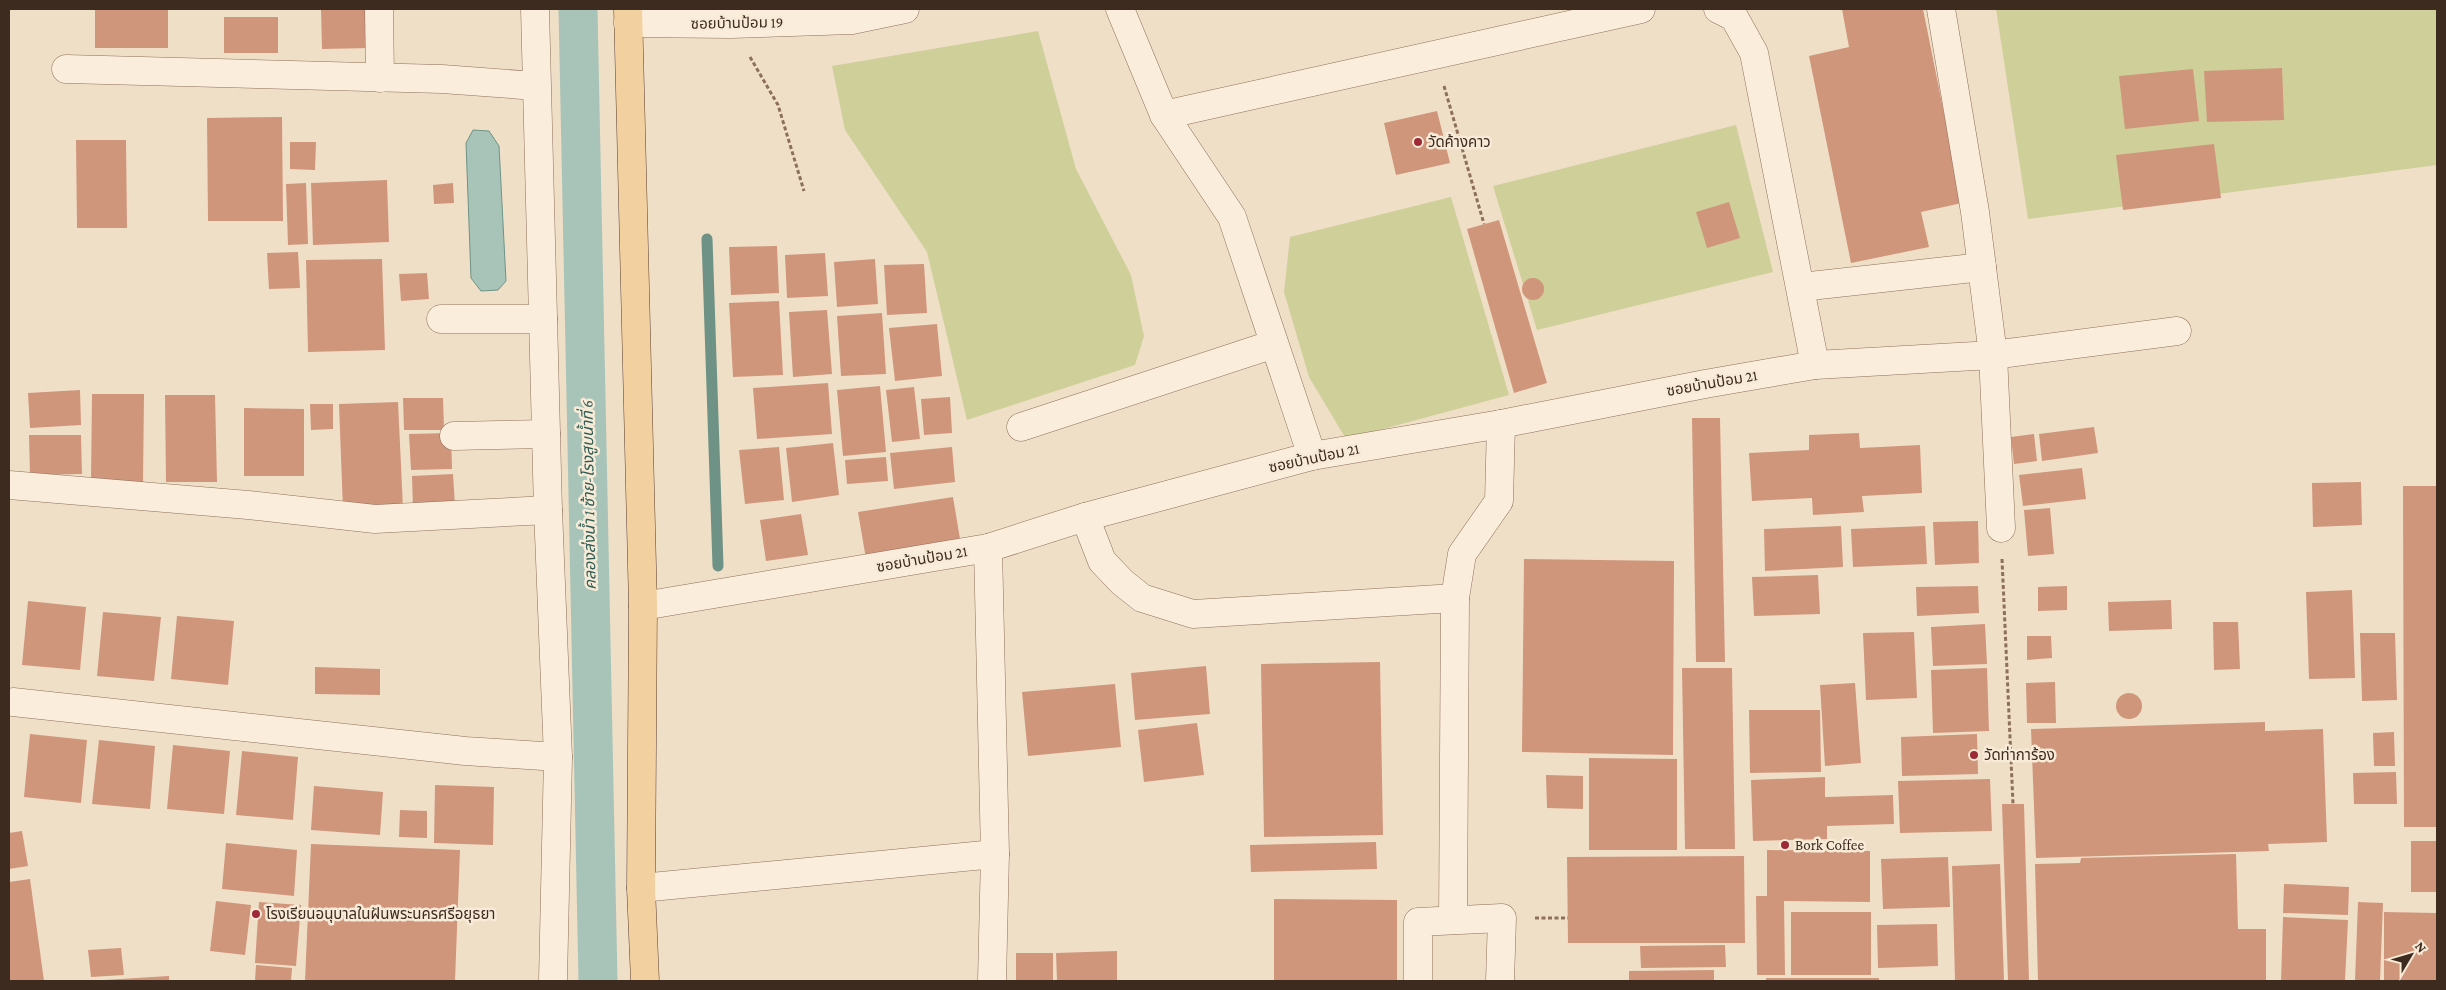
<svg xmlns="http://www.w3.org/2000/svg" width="2446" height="990" font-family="'Crimson Pro','Noto Sans Thai',serif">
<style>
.green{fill:#cfcf9a}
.water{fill:#a8c4b9;stroke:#6e9386}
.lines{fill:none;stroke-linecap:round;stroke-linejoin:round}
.stream{stroke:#6e9386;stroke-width:11}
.canal{stroke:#a8c4b9;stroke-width:39}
.building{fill:#cf967c}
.minor-casing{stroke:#8d705c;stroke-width:29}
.major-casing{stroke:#5b3f30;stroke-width:29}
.path{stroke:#8d705c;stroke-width:3;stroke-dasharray:4 2.5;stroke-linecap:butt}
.minor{stroke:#faeddb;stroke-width:28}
.major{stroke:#f3d09f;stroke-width:28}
.poi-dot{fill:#9e2937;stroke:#f7ead7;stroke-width:2}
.labels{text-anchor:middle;stroke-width:5;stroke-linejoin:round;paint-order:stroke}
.street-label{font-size:15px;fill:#3d2b20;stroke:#f7ead7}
.poi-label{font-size:15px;fill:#3d2b20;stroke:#f7ead7;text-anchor:start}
.water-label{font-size:16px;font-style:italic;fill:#2f5d55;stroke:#f7ead7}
</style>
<rect width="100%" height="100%" fill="#f0dfc7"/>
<!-- green -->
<g class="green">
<path d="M1996 9H2437V165L2028 219Z"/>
<path d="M1038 31 1076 169 1131 275 1144 336 1135 365 967 420 927 252 845 130 832 66Z"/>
<path d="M1736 125 1773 272 1537 330 1493 186Z"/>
<path d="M1451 197 1509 395 1346 439 1309 377 1284 292 1290 237Z"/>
</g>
<!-- water -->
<path class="water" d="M473 130 489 131 499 146 506 281 498 290 481 291 471 278 466 143Z"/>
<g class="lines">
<!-- stream -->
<path class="stream" d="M707 239 718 566"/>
<!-- canal -->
<path class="canal" d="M578 9 598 981"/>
</g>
<!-- building -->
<g class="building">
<rect x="95" y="9" width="73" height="39"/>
<path d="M321 9H371L372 48 322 49Z"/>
<path d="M1842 9H1923L1962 203 1921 212 1929 247 1851 263 1809 56 1849 47Z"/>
<rect x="224" y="17" width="54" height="36"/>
<path d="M2282 68 2284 120 2207 122 2204 71Z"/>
<path d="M2193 69 2199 121 2125 129 2119 76Z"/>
<path d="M1437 111 1450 163 1396 175 1384 123Z"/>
<path d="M282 117 283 221H208L207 118Z"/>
<path d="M76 140H126L127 228H77Z"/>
<path d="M290 142H316L315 170 290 169Z"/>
<path d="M2214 144 2221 198 2123 210 2116 155Z"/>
<path d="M387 180 389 242 313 245 311 183Z"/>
<path d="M306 183 308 244 288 245 286 184Z"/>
<path d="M453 183 454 203 434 204 433 185Z"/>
<path d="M1729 202 1740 238 1707 248 1696 212Z"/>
<path d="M1499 220 1547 383 1514 393 1467 229Z"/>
<path d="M777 246 779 293 731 295 729 247Z"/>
<path d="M298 252 300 288 269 289 267 253Z"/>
<path d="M825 253 828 296 787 298 785 255Z"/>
<path d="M382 259 385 350 308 352 306 260Z"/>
<path d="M875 259 878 304 837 307 834 262Z"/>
<path d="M924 264 927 313 887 315 884 265Z"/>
<path d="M427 273 429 299 401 301 399 274Z"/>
<circle cx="1533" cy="289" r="11"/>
<path d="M779 301 783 375 733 377 729 303Z"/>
<path d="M827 310 832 374 793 377 789 312Z"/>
<path d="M882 313 886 374 841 376 837 316Z"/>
<path d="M937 324 942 376 895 381 889 328Z"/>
<path d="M828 383 832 434 757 439 753 388Z"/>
<path d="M880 386 886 452 843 456 837 390Z"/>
<path d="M914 387 920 439 892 442 886 390Z"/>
<path d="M80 390 81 425 30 428 28 393Z"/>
<path d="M92 394H144L143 482 91 481Z"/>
<path d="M165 395H215L217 482H166Z"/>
<path d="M950 397 952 433 924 435 921 399Z"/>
<path d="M403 398H443L444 430H404Z"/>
<path d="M398 402 403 508 343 510 339 404Z"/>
<path d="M310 404H333V429L311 430Z"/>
<path d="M244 408 304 409V476H244Z"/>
<path d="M1692 418H1720L1725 662H1696Z"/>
<path d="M2094 427 2098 453 2042 461 2039 434Z"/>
<path d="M451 433 452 469 411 470 409 434Z"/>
<path d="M1859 433 1860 448 1920 445 1922 493 1862 496 1864 512 1813 515 1812 498 1752 501 1749 453 1809 450V435Z"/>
<path d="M2034 434 2037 461 2014 464 2011 437Z"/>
<path d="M29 435H81L82 474 30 475Z"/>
<path d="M833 443 839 495 792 502 786 448Z"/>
<path d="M779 447 784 500 745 504 739 450Z"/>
<path d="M952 447 955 482 894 489 890 453Z"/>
<path d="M886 457 888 481 847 484 845 460Z"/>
<path d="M2082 468 2086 499 2023 506 2019 475Z"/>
<path d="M453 474 455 506 413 509 412 476Z"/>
<path d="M2361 482 2362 525 2313 527 2312 483Z"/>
<path d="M2403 486H2437V827H2404Z"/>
<path d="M953 497 961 545 866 559 858 512Z"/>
<path d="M2050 508 2054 554 2028 556 2024 510Z"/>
<path d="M801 514 808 555 766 561 760 520Z"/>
<path d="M1978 521 1979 563 1935 565 1933 522Z"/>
<path d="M1841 526 1843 567 1765 571 1764 529Z"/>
<path d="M1925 526 1927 564 1853 567 1851 529Z"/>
<path d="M1524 559 1674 561 1673 755 1522 752Z"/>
<path d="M1818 575 1820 614 1754 616 1752 577Z"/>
<path d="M1978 586 1979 613 1917 616 1916 587Z"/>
<path d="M2067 586V610L2038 611V587Z"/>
<path d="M2352 590 2355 678 2309 679 2306 592Z"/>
<path d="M2171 600 2172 629 2109 631 2108 602Z"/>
<path d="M28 601 86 607 80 670 22 665Z"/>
<path d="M103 612 161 617 154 681 97 676Z"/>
<path d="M177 616 234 621 228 685 171 679Z"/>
<path d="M2213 622H2238L2240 669 2214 670Z"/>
<path d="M1985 624 1987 664 1933 666 1931 627Z"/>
<path d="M1914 632 1917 698 1866 700 1863 633Z"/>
<path d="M2360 633H2395L2397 700 2362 701Z"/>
<path d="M2027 636H2051L2052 658 2027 660Z"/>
<path d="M1380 662 1383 835 1264 837 1261 664Z"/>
<path d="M1206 666 1210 714 1135 720 1131 673Z"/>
<path d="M315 667 380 669V695L315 694Z"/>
<path d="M1682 668H1732L1735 849H1685Z"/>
<path d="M1987 668 1989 731 1933 733 1931 670Z"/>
<path d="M2055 682 2056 723H2027L2026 683Z"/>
<path d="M1855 683 1861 763 1825 766 1820 685Z"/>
<path d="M1115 684 1121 747 1028 756 1022 692Z"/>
<circle cx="2129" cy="706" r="13"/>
<path d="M1749 710H1820L1821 772 1750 773Z"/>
<path d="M2265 722V731L2323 729 2327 842 2268 844 2269 851 2036 858 2031 729Z"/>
<path d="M1197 723 1204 775 1144 782 1138 730Z"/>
<path d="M2394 732 2395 766H2374L2373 733Z"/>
<path d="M30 734 87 740 81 803 24 797Z"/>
<path d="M1977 734 1978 774 1902 776 1901 737Z"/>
<path d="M99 740 155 746 150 809 92 804Z"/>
<path d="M173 745 230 751 224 814 167 809Z"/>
<path d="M242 751 298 757 293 820 236 815Z"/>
<path d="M1589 758 1677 759V850H1589Z"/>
<path d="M2396 772 2397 804H2354L2353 773Z"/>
<path d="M1546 775 1583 776V809L1547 808Z"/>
<path d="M1825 777V797L1893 795 1894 824 1827 826V839L1753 841 1751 780Z"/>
<path d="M1990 779 1992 831 1900 833 1898 781Z"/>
<path d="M435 785 494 787 493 845 434 843Z"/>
<path d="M314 786 383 792 380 835 311 830Z"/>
<path d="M2002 804H2024L2029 981H2008Z"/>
<path d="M400 810 427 811V838L399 837Z"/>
<path d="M22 831 28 866 9 869V833Z"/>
<rect x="2411" y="841" width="26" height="51"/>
<path d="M1376 842 1377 869 1251 872 1250 845Z"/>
<path d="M226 843 297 850 294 896 222 889Z"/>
<path d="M311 844 460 850 455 981H305Z"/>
<path d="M1767 850 1870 851V902L1784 901 1785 975H1757L1756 896H1767Z"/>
<path d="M2236 854 2238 929H2266V981H2038L2035 864 2080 863 2081 858Z"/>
<path d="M1744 856 1745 943H1568L1567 857Z"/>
<path d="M1948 857 1950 907 1883 909 1881 859Z"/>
<path d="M2000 864 2004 981H1955L1952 866Z"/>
<path d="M30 879 44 981H9V882Z"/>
<path d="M2284 884 2349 887 2348 915 2283 913Z"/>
<path d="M1274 899 1397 900V981H1274Z"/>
<path d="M216 901 251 905 245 955 210 951Z"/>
<path d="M259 902 301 905 296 966 255 963Z"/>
<path d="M2358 902 2383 903 2380 981H2355Z"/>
<rect x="1791" y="912" width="80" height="63"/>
<path d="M2384 912 2437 913V981H2384Z"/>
<path d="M2283 917 2348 920 2345 981H2281Z"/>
<path d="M1937 924 1938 966 1878 968 1877 925Z"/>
<path d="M1725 945 1726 967 1641 968 1640 946Z"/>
<path d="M121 948 124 975 91 977 88 950Z"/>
<path d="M1117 951V981H1057L1056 953Z"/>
<rect x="1016" y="953" width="37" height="28"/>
<path d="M256 965 292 968 291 981H255Z"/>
<path d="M1714 970V981H1629V971Z"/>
<path d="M169 976V981H104V980Z"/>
<rect x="1766" y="978" width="113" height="3"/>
</g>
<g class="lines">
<!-- minor casing -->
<g class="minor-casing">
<g id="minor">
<path d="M379 9 380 78"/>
<path d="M535 9 548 510 558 757 553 981"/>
<path d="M1120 9 1164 115 1232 217 1312 456"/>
<path d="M1718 9 1734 17 1754 53 1815 365"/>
<path d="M1941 9 1975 212 1993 355 2001 528"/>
<path d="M628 23 731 24 852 20 905 9"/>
<path d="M66 69 442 79 536 86"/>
<path d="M1164 115 1641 9"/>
<path d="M1801 287 1982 267"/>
<path d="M441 319H543"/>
<path d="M1021 427 1274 344"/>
<path d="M454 436 546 434"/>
<path d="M9 485 248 505 375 519 548 510"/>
<path d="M1085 517 1102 561 1122 582 1142 598 1193 614 1455 598"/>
<path d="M988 548 995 854 992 981"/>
<path d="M643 606 988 548 1085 517 1312 456 1501 424 1705 384 1815 365 1993 355 2177 331"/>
<path d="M13 702 465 751 558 757"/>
<path d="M641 888 995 854"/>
<path d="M1453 920 1455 598 1462 554 1499 501 1501 424"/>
<path d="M1418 981V922L1502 918 1500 981"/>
</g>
</g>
<!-- major casing -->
<g class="major-casing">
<path id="major" d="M628 9 643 606 641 888 645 981"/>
</g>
<!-- path -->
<g class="path">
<path d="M750 57 778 105 804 191"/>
<path d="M1444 86 1484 224"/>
<path d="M2002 559 2013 804"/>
<path d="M1535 918H1568"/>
</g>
<!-- minor -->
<use href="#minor" class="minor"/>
<!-- major -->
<use href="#major" class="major"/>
</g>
<!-- markers -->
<g class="poi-dot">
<circle cx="1418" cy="142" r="5"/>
<circle cx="1974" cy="755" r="5"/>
<circle cx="1785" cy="845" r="5"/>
<circle cx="256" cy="914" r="5"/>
</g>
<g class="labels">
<!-- street labels -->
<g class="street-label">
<text transform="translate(737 23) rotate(-1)" y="5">ซอยบ้านป้อม 19</text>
<text transform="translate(1712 383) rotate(-10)" y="5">ซอยบ้านป้อม 21</text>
<text transform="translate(1314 458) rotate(-12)" y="5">ซอยบ้านป้อม 21</text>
<text transform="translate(922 559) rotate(-10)" y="5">ซอยบ้านป้อม 21</text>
</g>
<!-- poi labels -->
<g class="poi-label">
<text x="1428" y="147">วัดค้างคาว</text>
<text x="1984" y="760">วัดท่าการ้อง</text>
<text x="1795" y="850">Bork Coffee</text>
<text x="266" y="919">โรงเรียนอนุบาลในฝันพระนครศรีอยุธยา</text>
</g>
<!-- water labels -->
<g class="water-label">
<text transform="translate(588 495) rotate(-91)" y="6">คลองส่งน้ำ 1 ซ้าย-โรงสูบน้ำที่ 6</text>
</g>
</g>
<!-- border -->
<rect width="2446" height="990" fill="none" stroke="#3d2b20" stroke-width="20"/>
<!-- north arrow -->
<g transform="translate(2411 955) rotate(52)" stroke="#f7ead7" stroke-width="4" paint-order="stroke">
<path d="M0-4L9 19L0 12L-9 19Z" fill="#3d2b20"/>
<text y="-8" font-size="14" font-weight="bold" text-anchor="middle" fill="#3d2b20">N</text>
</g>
</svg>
